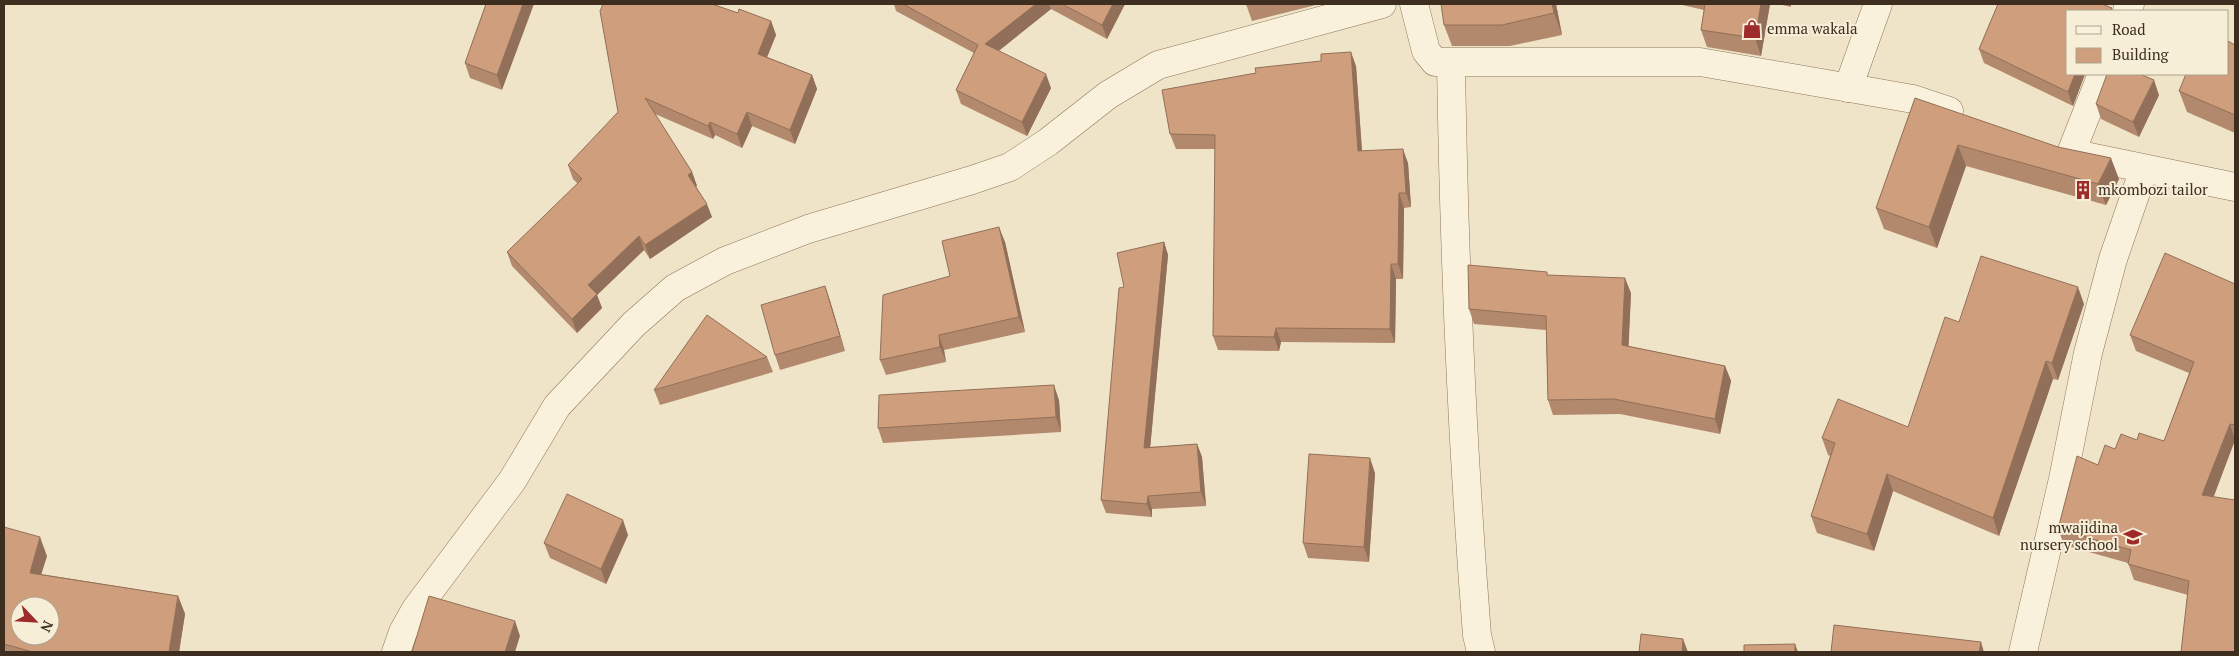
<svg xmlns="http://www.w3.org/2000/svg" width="2239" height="656" font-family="'PT Serif',serif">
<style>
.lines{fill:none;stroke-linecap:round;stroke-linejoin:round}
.minor-casing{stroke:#8d765c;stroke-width:29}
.minor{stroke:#faf1dc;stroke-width:28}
.wall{fill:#b2896c}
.shaded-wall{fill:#916f58}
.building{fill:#cf9f7d;stroke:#916f58;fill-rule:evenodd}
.labels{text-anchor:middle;stroke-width:4;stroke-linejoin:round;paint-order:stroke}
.poi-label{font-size:15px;fill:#3d2e20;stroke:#f7eed8;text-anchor:start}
</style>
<rect width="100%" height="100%" fill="#f0e4c8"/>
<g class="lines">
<!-- minor casing -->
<g class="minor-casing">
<g id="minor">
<path d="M1414 4 1426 51 1435 62H1700L1913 99 1949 111"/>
<path d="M2127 11 2130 4"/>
<path d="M1451 63C1454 255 1462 445 1477 635L1481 652"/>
<path d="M1848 88 1878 4"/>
<path d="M2071 153 2102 74"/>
<path d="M2075 154 2235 187"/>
<path d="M396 652 403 632 416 609 512 481 557 406 634 324 675 288 725 261 808 229 972 180 1010 167 1048 142 1108 95 1158 65 1382 4"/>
<path d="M2023 652 2063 479 2088 353 2113 259 2144 169"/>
</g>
</g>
<!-- minor -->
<use href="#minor" class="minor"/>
</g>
<!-- wall -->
<g class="wall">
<path d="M486 4 502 90 470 78 465 63Z"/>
<path d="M894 4H1125L1107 39 1051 9 998 51 1051 88 1027 136 961 104 956 90 974 53 896 11Z"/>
<path d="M1246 4H1320L1252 21Z"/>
<path d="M1556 4 1562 35 1510 46H1452L1444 25Z"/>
<path d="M1678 4H1770L1761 56 1707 47 1701 30 1704 10Z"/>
<path d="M1778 4H1791V7Z"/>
<path d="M1998 4H2102L2112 8 2113 11H2068V74H2085L2073 106 1984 63 1979 49Z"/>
<path d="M738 13 771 21 776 35 767 57 812 75 817 89 795 144 752 126 742 148 715 135 713 139 655 114 692 172 697 186H696L712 217 650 259 644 250 597 295 602 308 577 333 512 266 507 252 578 184 573 179 568 165Z"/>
<path d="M2235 45V133L2187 112 2179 91Z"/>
<path d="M1356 66 1362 151 1408 163 1411 207 1404 208 1403 279H1396L1395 343 1281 342 1279 351 1218 350 1213 336 1215 149H1176L1170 134Z"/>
<path d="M2159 95 2139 137 2101 119 2096 104Z"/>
<path d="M1915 98 2119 179 2106 205 1966 166 1937 248 1884 229 1876 208Z"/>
<path d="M1005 242 1025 332 944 350 946 362 886 375 880 360 950 276Z"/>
<path d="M1164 242 1168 255 1150 447 1197 444 1202 457 1206 506 1152 509V517L1106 513 1101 500 1124 287Z"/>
<path d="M1548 275 1631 293 1628 346 1725 366 1731 381 1720 434 1620 414 1553 415 1548 400 1546 330 1474 324 1469 309Z"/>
<path d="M2235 284V440L2213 497 2188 595 2134 580 2128 563 2064 545 2058 529 2098 465 2115 449 2137 440 2164 441 2189 373 2136 351 2130 335Z"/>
<path d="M825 286 830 301 845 351 780 370 775 355Z"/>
<path d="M2084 304 2058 380 2053 379 1999 536 1893 491 1874 551 1817 533 1811 516 1830 456 1828 455 1822 438 1908 427 1959 322Z"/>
<path d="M767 357 773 372 660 405 654 390Z"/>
<path d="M1059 400 1061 432 883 443 878 428Z"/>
<path d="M1375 473 1369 562 1308 558 1303 543Z"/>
<path d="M4 527 47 556 41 574 178 596 185 614 179 652H4Z"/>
<path d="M628 535 606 584 550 558 544 543Z"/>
</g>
<!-- shaded-wall -->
<g class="shaded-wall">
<path d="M523 4H534L502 90 497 75Z"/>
<path d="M1036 4H1049L1051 9 990 58 985 44Z"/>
<path d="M1113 4H1125L1107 39 1102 25Z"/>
<path d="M1552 4H1556L1562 35 1554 13Z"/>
<path d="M1761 4H1770L1761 56 1755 38Z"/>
<path d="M771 21 776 35 763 67 758 54Z"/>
<path d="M1351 52 1356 66 1363 166 1358 151Z"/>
<path d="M1046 74 1051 88 1027 136 1022 122Z"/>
<path d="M2075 74H2085L2073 106 2068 92Z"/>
<path d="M812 75 817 89 795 144 790 130Z"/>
<path d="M2154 80 2159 95 2139 137 2133 122Z"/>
<path d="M747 112 752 126 742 148 737 134Z"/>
<path d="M710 122 715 135 713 139 708 126Z"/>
<path d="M1958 145 1966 166 1937 248 1929 227Z"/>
<path d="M1403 149 1408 163 1411 207 1406 193Z"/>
<path d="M2111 158 2119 179 2106 205 2098 184Z"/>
<path d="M692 172 697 186 693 188 688 175Z"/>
<path d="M1399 193 1404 208 1403 279 1398 264Z"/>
<path d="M707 204 712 217 650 259 645 245Z"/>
<path d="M999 227 1005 242 1025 332 1019 317Z"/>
<path d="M639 236 644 250 597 295 602 308 577 333 572 319 588 285Z"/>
<path d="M1164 242 1168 255 1149 461 1144 448Z"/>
<path d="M1391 264 1396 279 1395 343 1390 329Z"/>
<path d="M1625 278 1631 293 1628 360 1622 345Z"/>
<path d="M825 286 830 301 845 351 840 336Z"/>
<path d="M2078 287 2084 304 2058 380 2052 363Z"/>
<path d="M1276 328 1281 342 1279 351 1274 337Z"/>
<path d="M939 335 944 350 946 362 940 347Z"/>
<path d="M2046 361 2053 379 1999 536 1993 518Z"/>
<path d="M1725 366 1731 381 1720 434 1715 419Z"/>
<path d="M1054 385 1059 400 1061 432 1056 417Z"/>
<path d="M2230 424 2235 440 2208 512 2202 495Z"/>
<path d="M1197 444 1202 457 1206 506 1201 492Z"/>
<path d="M1370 458 1375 473 1369 562 1364 547Z"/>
<path d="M1887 474 1893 491 1874 551 1867 534Z"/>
<path d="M1148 496 1152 509V517L1147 504Z"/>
<path d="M623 520 628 535 606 584 601 569Z"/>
<path d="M40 537 47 556 36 591 30 573Z"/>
<path d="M178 596 185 614 179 652H169Z"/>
<path d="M515 621 520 636 515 652H505Z"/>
<path d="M1683 639 1688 652H1682Z"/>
<path d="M1981 642 1984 652H1979Z"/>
<path d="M1795 644 1798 652H1795Z"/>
</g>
<!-- building -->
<g class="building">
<path d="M486 4H523L497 75 465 63Z"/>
<path d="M603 4H712L738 13 739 9 771 21 758 54 812 75 790 130 747 112 737 134 710 122 708 126 645 98 692 172 688 175 707 204 645 245 639 236 588 285 597 294 572 319 507 252 582 179 568 165 618 112 600 11Z"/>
<path d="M903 4H1036L985 44 1046 74 1022 122 956 90 978 45Z"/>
<path d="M1062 4H1113L1102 25Z"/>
<path d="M1441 4H1552L1554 13 1502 25H1444Z"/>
<path d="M1705 4H1761L1755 38 1701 30Z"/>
<path d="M1998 4H2102L2112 8 2110 11H2068V74H2075L2068 92 1979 49Z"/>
<path d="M2228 41 2235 45V115L2179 91 2186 74H2228Z"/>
<path d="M1351 52 1358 151 1403 149 1406 193H1399L1398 264H1391L1390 329 1276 328 1274 337 1213 336 1215 135 1170 134 1162 90 1256 73 1255 68 1321 61V54Z"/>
<path d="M2107 74H2140L2154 80 2133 122 2096 104Z"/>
<path d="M1915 98 2058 147 2111 158 2098 184 1958 145 1929 227 1876 208Z"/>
<path d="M999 227 1019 317 939 335 940 347 880 360 883 295 950 276 942 241Z"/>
<path d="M1164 242 1144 448 1197 444 1201 492 1148 496 1147 504 1101 500 1119 288 1124 287 1117 253Z"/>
<path d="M2165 253 2235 284V425L2230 424 2202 495 2235 500V652H2181L2189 581 2128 564 2131 550 2058 529 2077 456 2098 465 2105 445 2115 449 2121 434 2137 440 2139 433 2164 441 2194 362 2130 335Z"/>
<path d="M1981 256 2078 287 2052 363 2046 361 1993 518 1887 474 1867 534 1811 516 1835 443 1822 438 1838 399 1908 427 1945 317 1959 322Z"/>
<path d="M1468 265 1547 272V275L1625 278 1622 345 1725 366 1715 419 1614 399 1548 400 1546 316 1469 309Z"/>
<path d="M825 286 840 336 775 355 761 305Z"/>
<path d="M707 315 767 357 654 390Z"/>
<path d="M1054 385 1056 417 878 428 879 395Z"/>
<path d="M1309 454 1370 458 1364 547 1303 543Z"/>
<path d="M567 494 623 520 601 569 544 543Z"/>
<path d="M4 527 40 537 30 573 178 596 169 652H33L4 644ZM20 606H50V636H20Z"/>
<path d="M429 596 515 621 505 652H412Z"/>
<path d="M1834 625 1981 642 1979 652H1831Z"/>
<path d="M1641 634 1683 639 1682 652H1639Z"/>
<path d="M1795 644V652H1744V645Z"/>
</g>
<!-- icons -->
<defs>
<g id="shop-bare" transform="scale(1.5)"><path d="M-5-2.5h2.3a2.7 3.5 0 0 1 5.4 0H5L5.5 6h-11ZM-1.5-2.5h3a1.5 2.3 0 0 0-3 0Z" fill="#9e2a2b" stroke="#f7eed8" stroke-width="2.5" paint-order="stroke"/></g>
<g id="building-bare" transform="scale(1.5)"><path d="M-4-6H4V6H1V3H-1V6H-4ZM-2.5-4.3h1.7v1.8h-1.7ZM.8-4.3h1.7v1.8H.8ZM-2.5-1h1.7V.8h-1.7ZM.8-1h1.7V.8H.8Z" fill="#9e2a2b" stroke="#f7eed8" stroke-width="2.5" paint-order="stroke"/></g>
<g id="school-bare" transform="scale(1.5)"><path d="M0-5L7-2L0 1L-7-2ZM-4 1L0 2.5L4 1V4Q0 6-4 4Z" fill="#9e2a2b" stroke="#f7eed8" stroke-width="2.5" paint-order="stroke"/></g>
</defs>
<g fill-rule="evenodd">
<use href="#shop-bare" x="1752" y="29"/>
<use href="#building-bare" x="2083" y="190"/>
<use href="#school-bare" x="2133" y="537"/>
</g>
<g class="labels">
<!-- poi labels -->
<g class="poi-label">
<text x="1767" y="34">emma wakala</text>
<text x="2098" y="195">mkombozi tailor</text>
<text x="2118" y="533" text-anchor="end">mwajidina<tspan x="2118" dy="17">nursery school</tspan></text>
</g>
</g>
<!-- border -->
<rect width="2239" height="656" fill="none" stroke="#3d2e20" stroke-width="10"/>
<!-- legend -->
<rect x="2066" y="10" width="162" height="65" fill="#f7eed8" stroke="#ada18e"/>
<rect x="2076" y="26" width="25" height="8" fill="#faf1dc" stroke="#ada18e"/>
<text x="2112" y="35" font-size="15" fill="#3d2e20">Road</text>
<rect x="2076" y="48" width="25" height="15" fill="#cf9f7d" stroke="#ada18e"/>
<text x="2112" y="60" font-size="15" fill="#3d2e20">Building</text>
<!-- north arrow -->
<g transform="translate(35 621) rotate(115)"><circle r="24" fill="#f7eed8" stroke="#ada18e"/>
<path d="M0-4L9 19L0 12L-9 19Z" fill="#9e2a2b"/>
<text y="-8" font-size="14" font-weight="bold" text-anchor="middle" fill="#3d2e20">N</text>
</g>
</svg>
